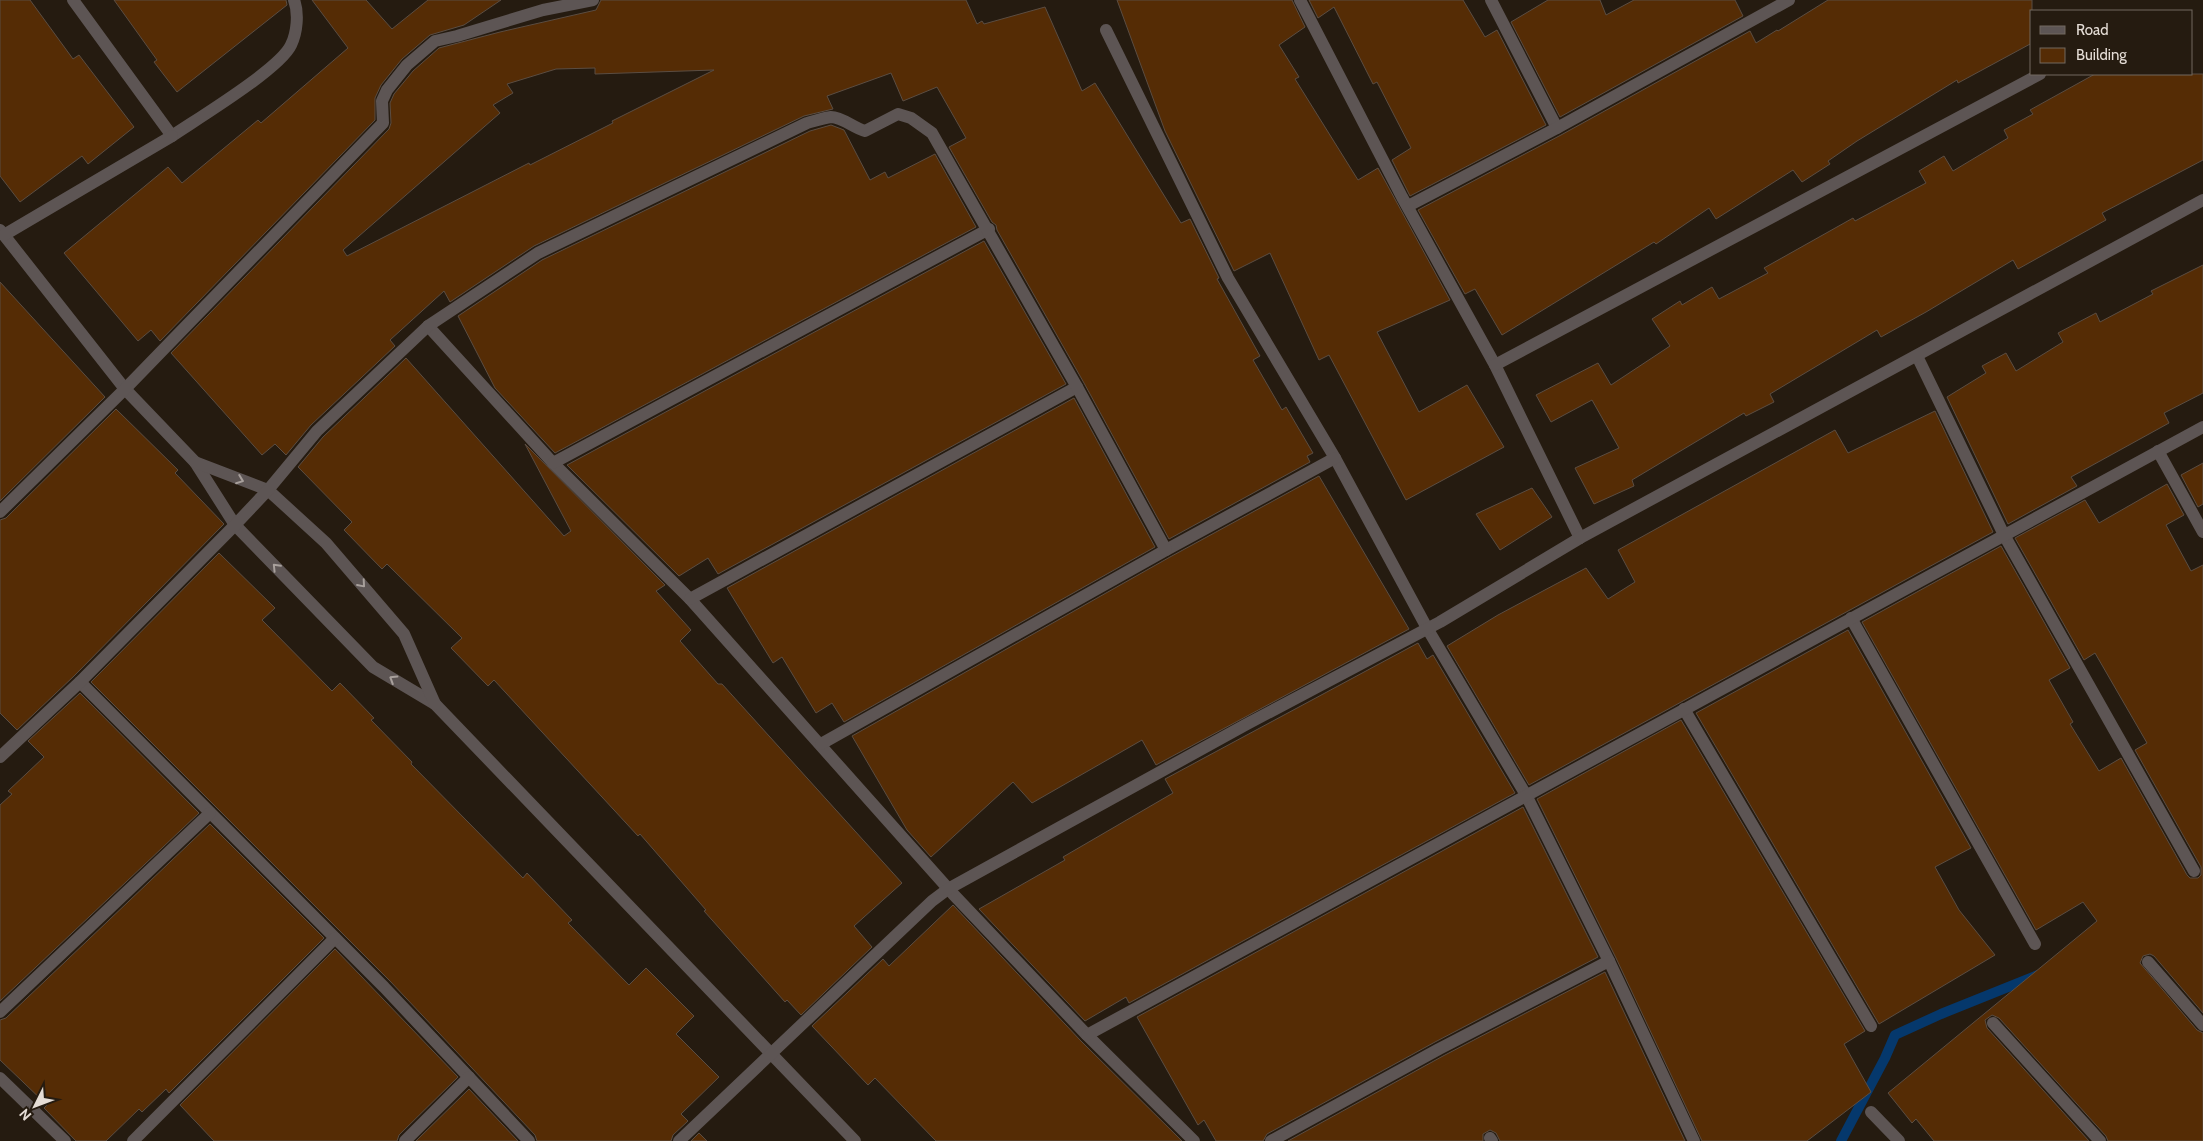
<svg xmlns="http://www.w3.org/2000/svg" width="2203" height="1141" font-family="Cabin,sans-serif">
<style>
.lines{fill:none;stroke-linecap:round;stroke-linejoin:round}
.stream{stroke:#05386c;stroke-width:10}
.building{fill:#552c05;stroke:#5b4d42;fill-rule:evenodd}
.minor{stroke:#5d5554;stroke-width:12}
.oneway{stroke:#a8a09c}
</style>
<rect width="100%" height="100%" fill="#251b10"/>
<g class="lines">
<!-- stream -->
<path class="stream" d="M1841 1141 1885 1058 1895 1035 1941 1014 2038 975"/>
</g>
<!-- building -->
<g class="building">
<path d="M0 0H30L73 59 79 55 134 127 88 164 82 156 20 202 0 176Z"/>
<path d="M114 0H286L287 5 177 92 154 62 157 60Z"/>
<path d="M312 0H366L392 29 428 0H501L464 25 430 35 402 59 381 85 375 98V120L160 341 151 330 138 341 64 253 168 167 182 183 258 120 261 123 348 48Z"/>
<path d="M601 0H966L977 24 982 21 984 24 1045 7 1082 91 1095 83 1181 223 1190 219 1219 278 1217 279 1260 356 1253 360 1282 410 1286 407 1313 453 1307 456 1310 462 1169 539 1084 383 997 230 996 225 992 222 949 147 966 138 937 87 903 101 891 73 827 96 833 109 804 116 534 246 450 302 444 291 390 340 395 346 311 425 286 455 275 444 262 455 171 353 389 129 391 123 390 103 394 94 413 71 439 48 500 32 596 10ZM595 68V74L714 70 612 121 613 123 530 165 529 163 347 256 343 250 500 113 493 105 513 93 507 84 556 69Z"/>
<path d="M1117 0H1292L1305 27 1279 45 1299 77 1295 79 1358 180 1378 168 1450 300 1377 332 1419 412 1467 385 1504 447 1406 500 1329 355 1319 360 1270 253 1234 271 1165 131Z"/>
<path d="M1309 0H1463L1485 37 1497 30 1546 125 1410 196 1392 160 1411 148 1377 82 1373 84 1334 7 1318 18Z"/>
<path d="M1548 0H1600L1606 15 1634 0H1735L1743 16 1560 117 1511 22Z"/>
<path d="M1828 0H2032V43L1958 83 1957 80 1857 141 1828 161 1830 164 1802 182 1793 170 1716 219 1709 208 1656 244 1654 242 1502 335 1475 289 1465 294 1418 210 1561 135 1750 31 1756 43 1777 30 1778 31Z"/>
<path d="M2095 74H2203V160L2102 213 2106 220 2018 269 2013 260 1926 312 1881 337 1877 330 1770 394 1774 402 1746 416 1744 413 1632 480 1634 486 1594 504 1575 468 1619 448 1592 400 1551 422 1536 395 1598 363 1611 385 1670 346 1652 319 1680 301 1682 305 1712 287 1719 299 1768 273 1764 268 1853 218 1855 221 1926 183 1919 171 1944 156 1953 171 2008 138 2004 130 2033 114 2030 110Z"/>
<path d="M831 125 844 130 870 180 885 172 888 178 935 154 976 227 555 453 495 388 458 316 542 260 810 131Z"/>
<path d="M984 241 1066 384 718 574 708 558 679 576 567 465Z"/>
<path d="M2203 265V393L2164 413 2169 423 2071 477 2077 486 2008 524 1947 397 1986 373 1982 366 2006 353 2016 371 2063 342 2058 333 2096 313 2100 322 2153 294 2151 291Z"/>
<path d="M0 282 105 397 0 501Z"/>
<path d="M406 358 564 536 571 531 525 444 665 585 656 591 691 630 680 641 718 684H722L902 883 854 926 872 947 801 1015 787 1000 785 1002 704 911 706 910 640 834 638 836 494 680 488 686 451 648 462 638 387 564 382 569 344 530 352 522 298 467 323 437Z"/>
<path d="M1074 398 1155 547 844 722 832 703 816 713 782 657 773 663 727 588Z"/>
<path d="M116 409 178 470 175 473 224 524 74 676 17 730 0 713V520L6 518Z"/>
<path d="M1935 411 1993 532 1529 785 1447 646 1498 615 1586 568 1608 599 1635 582 1618 550 1835 430 1848 453Z"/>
<path d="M2203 463V504L2198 507 2181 475Z"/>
<path d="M1319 476 1409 629 1156 765 1142 740 1032 803 1013 782 931 857 907 830 852 736 1170 557Z"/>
<path d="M2167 484 2184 515 2166 525 2191 571 2203 565V1013L2154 956 2150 954 2143 956 2140 963 2197 1030 2203 1033V1141H2108L2106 1136 1999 1018 1992 1015 1985 1020 1987 1028 2089 1141H1934L1916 1119 1912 1123 1888 1093 2097 921 2083 902 2036 930 1862 622 2001 546 2070 668 2049 680 2073 722 2070 724 2099 771 2121 758 2187 875 2190 878H2198L2201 875V867L2135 750 2147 743 2095 653 2084 660 2015 538 2085 500 2099 523Z"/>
<path d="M1532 488 1552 517 1500 550 1476 514Z"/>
<path d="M219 553 275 608 262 620 332 691 340 683 374 718 371 720 412 762 411 764 523 878 527 873 572 920 568 923 629 985 646 968 694 1016 676 1034 719 1077 681 1114 688 1121 673 1135 671 1141H537L535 1135 390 981 91 682Z"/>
<path d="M1848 630 1971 848 1935 867 1959 910 1995 955 1879 1024 1696 713Z"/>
<path d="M1418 643 1427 659 1433 655 1515 793 1129 1003 1126 997 1085 1021 979 909 1065 860 1063 857 1173 793 1165 779Z"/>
<path d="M80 693 199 813 0 1001V805L12 794 8 791 44 757 28 741Z"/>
<path d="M1681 720 1865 1031 1844 1044 1871 1092 1807 1141H1702L1616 958 1537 799Z"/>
<path d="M1523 807 1598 957 1435 1042 1267 1134 1263 1141H1216L1204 1120 1198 1125 1137 1017Z"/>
<path d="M210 824 324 938 169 1093 166 1089 142 1112 139 1109 106 1141H76L44 1108 47 1105 0 1060V1020L6 1018Z"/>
<path d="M953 905 1081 1041 1182 1141H936L875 1078 868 1085 812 1026 883 959 889 966Z"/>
<path d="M335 949 458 1077 399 1135 397 1141H214L180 1105Z"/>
<path d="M1605 972 1685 1141H1500L1496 1133 1490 1130 1483 1134V1141H1288L1443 1056Z"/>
<path d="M469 1089 518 1141H416Z"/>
<path d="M699 1133 707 1141H691Z"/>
</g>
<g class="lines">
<!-- minor -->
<g class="minor">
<path d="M73 0 172 136C197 119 280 69 291 45 297 33 299 13 294 0"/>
<path d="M1300 0 1402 197 1495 365 1580 538"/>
<path d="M1491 0 1557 128"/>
<path d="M1106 30 1228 278 1335 458 1427 628 1526 795 1609 961 1694 1141"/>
<path d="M1408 206 1557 128 1789 0"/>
<path d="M0 230 125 389 195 462 235 525 373 667 435 704 855 1141"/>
<path d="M4 235 172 136"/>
<path d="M428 326 553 463 690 599 953 894 1087 1035 1194 1141"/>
<path d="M1917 356 2004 535 2194 871"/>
<path d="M1495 365 2040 74"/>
<path d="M2158 451 2203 532"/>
<path d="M195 462 268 490 326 543 404 634 435 704"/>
<path d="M553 463 989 229"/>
<path d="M0 512 125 389 383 123 382 101 387 90 407 65 435 41 457 36 543 10 593 0"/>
<path d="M690 599 1077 387"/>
<path d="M1851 618 2035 944"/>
<path d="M80 682 384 987 529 1141"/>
<path d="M1684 709 1871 1026"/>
<path d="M821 744 1166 550 1335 458"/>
<path d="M0 757 80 682 235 525 268 490 317 431 428 326 538 253 807 123C815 121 823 118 831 117 842 117 854 128 865 131L898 114 911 118 932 133 1077 387 1166 550"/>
<path d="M2148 962 2203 1025"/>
<path d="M0 1012 210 813"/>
<path d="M1993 1023 2100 1141"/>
<path d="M1087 1035 2203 427"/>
<path d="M0 1078 65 1141"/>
<path d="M1871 1112 1899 1141"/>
<path d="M1490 1138 1492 1141"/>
<path d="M133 1141 335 938"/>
<path d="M405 1141 469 1077"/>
<path d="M679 1141 932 901 948 889 1247 724 1440 622 1580 538 2203 200"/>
<path d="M1271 1141 1439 1049 1609 961"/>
</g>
</g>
<!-- one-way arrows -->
<defs><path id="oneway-chevron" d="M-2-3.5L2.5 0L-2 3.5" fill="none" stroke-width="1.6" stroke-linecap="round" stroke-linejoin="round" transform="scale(1.25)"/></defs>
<g class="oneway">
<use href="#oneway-chevron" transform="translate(240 480) rotate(21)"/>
<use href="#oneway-chevron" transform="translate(276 567) rotate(-134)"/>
<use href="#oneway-chevron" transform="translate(362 584) rotate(49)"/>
<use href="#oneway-chevron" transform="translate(393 679) rotate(-148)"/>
</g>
<!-- legend -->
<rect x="2030" y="10" width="162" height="65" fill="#251b10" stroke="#72695f"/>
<rect x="2040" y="26" width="25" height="8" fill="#5d5554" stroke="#72695f"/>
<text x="2076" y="35" font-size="15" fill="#e5ddd6">Road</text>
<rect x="2040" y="48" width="25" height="15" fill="#552c05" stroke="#72695f"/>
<text x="2076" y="60" font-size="15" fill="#e5ddd6">Building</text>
<!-- north arrow -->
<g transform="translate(35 1106) rotate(228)" stroke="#251b10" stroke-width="4" paint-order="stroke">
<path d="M0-4L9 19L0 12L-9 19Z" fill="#e5ddd6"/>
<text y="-8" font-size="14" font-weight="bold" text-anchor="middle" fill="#e5ddd6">N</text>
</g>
</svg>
